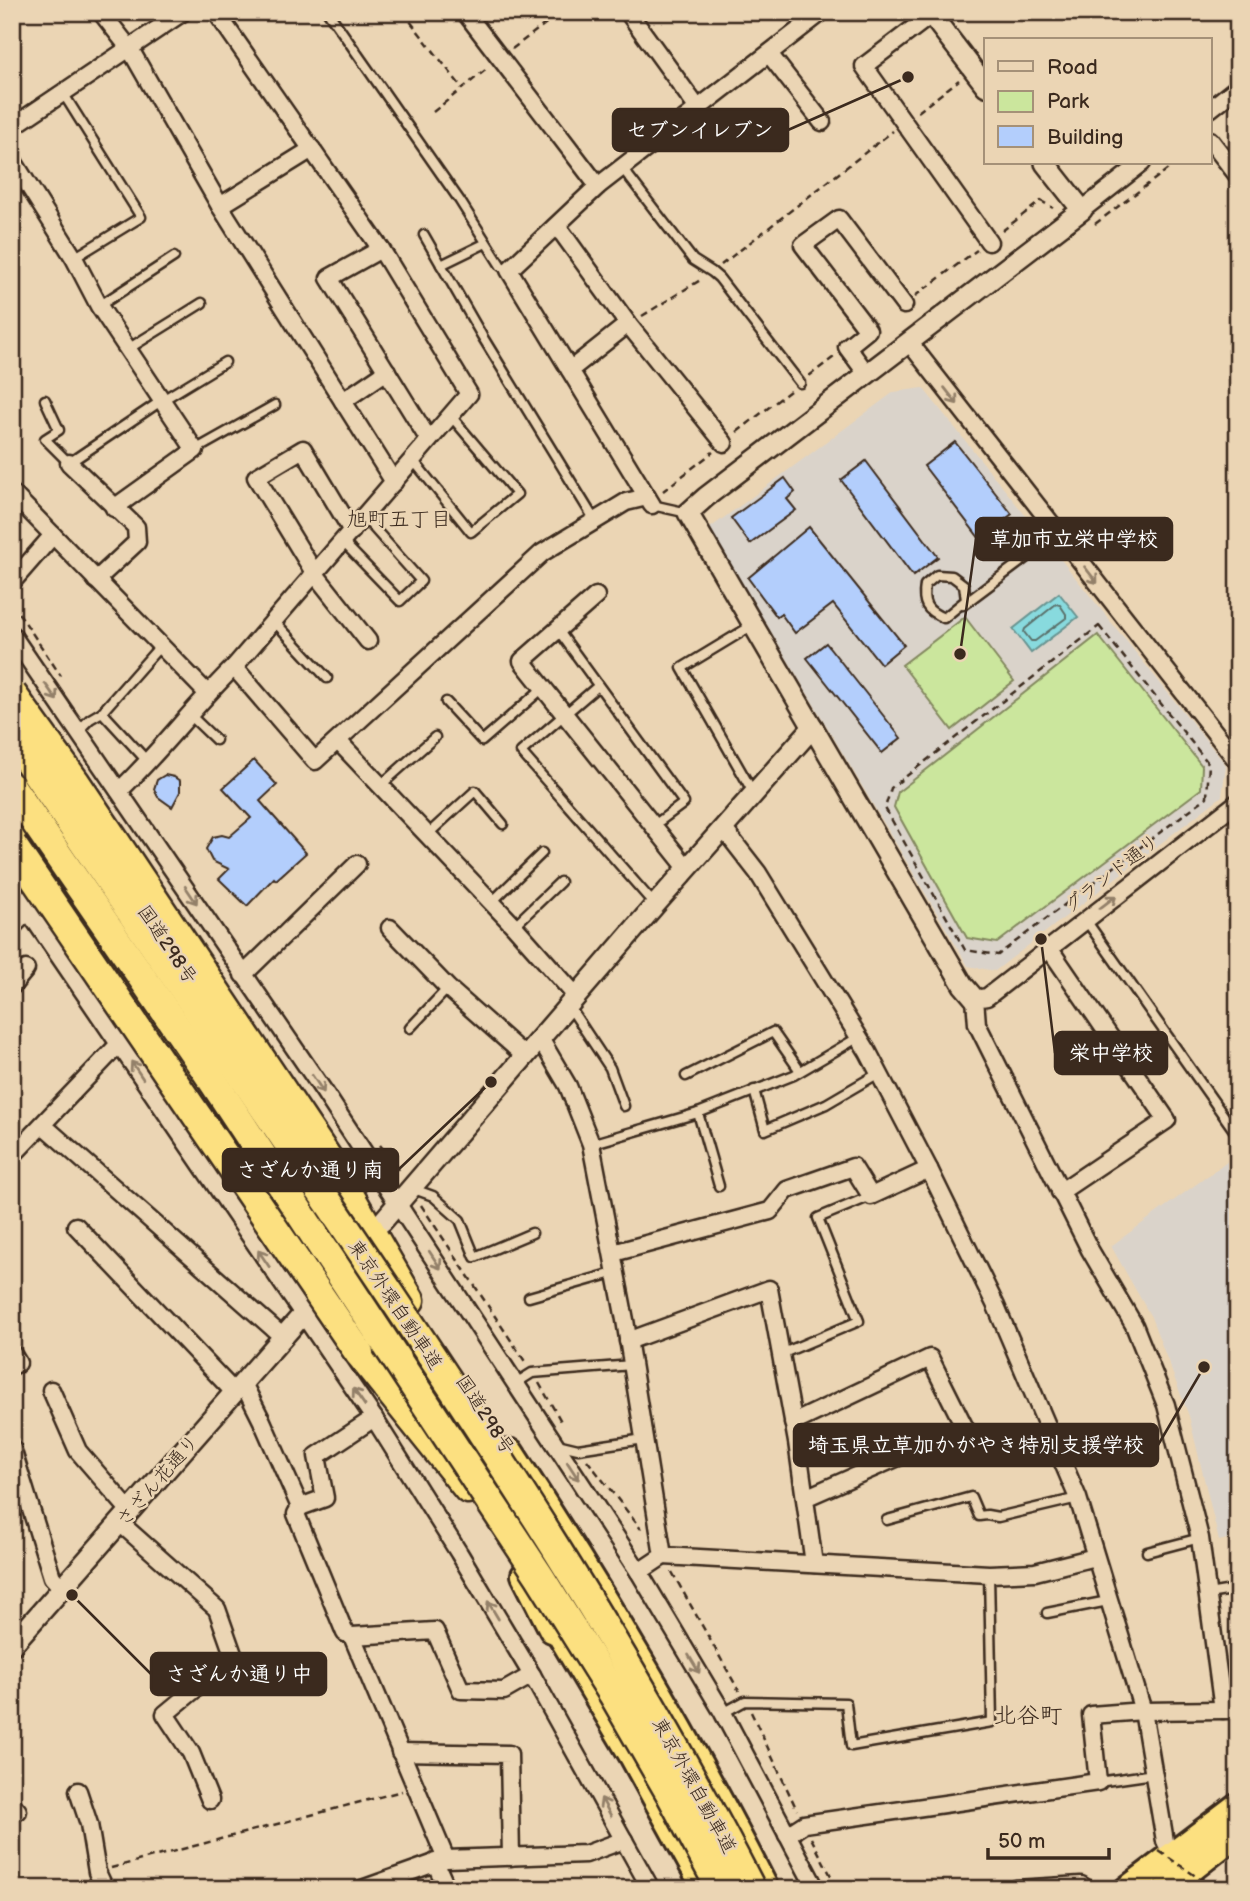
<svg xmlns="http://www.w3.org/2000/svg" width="1250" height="1901" font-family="'Balsamiq Sans','Klee One',sans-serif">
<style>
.built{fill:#dad3ca}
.green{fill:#cbe69d;stroke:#83885e;stroke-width:2}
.water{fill:#88dade;stroke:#699491;stroke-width:2}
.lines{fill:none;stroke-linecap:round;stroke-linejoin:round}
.shore{stroke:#5a706b;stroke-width:2}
.building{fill:#b3cefc;stroke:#3b2a1e;stroke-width:2}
.service-casing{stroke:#3b2a1e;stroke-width:13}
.minor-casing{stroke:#3b2a1e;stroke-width:21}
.tertiary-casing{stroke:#3b2a1e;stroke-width:24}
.trunk-casing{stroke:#3b2a1e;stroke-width:30}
.motorway-casing{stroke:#3b2a1e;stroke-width:33}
.path{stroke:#3b2a1e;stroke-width:2.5;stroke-dasharray:7 5;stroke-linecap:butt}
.service{stroke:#ebd5b4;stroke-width:8}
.minor{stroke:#ebd5b4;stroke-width:16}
.tertiary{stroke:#ebd5b4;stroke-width:19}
.trunk{stroke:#fce080;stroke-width:24}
.motorway{stroke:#fce080;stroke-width:28}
.motorway-bridge-casing{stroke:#3b2a1e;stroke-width:33;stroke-linecap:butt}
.path-bridge{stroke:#3b2a1e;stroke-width:2.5;stroke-dasharray:7 5;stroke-linecap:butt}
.motorway-bridge{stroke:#fce080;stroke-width:28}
.oneway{stroke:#938069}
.labels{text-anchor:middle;stroke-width:5;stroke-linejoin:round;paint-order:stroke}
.street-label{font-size:19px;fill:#3b2a1e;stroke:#ebd5b4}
.neighbourhood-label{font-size:21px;fill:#3b2a1e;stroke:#ebd5b4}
.quarter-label{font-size:23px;fill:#3b2a1e;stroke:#ebd5b4}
.leader{fill:none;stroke:#3b2a1e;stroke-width:2.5}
.callout-dot{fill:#3b2a1e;stroke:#ebd5b4;stroke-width:2.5}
.callout{fill:#3b2a1e;stroke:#3b2a1e;stroke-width:2.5}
.callout-label{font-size:21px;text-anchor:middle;font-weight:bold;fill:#fff}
</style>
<rect width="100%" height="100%" fill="#ebd5b4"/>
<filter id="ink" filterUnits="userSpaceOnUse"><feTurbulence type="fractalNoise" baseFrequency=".0143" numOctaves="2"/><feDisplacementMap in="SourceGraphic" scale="14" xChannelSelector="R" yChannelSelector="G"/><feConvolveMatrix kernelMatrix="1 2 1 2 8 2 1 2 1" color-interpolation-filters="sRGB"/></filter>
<g filter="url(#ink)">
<!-- built -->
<g class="built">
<path d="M923 388 1226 765 1222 796 995 971 968 966 710 528 894 392Z"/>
<path d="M1238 1154V1536L1219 1541 1189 1416 1151 1317 1111 1246Z"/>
</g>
<!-- green -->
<g class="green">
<path d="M965 617 1014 681 952 730 902 665Z"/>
<path d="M1098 635 1202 766 1201 789 997 943 967 938 894 807 898 792Z"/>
</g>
<!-- water -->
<path class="water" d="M1059 593 1078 617 1031 653 1013 629Z"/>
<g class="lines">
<!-- shore -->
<path class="shore" d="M1056 604 1060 605 1066 614V618L1035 641H1031L1024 632 1025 629Z"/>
</g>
<!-- building -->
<g class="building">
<path d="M955 442 1012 514 980 539 924 466Z"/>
<path d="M866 461 938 557 913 576 841 480Z"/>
<path d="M785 478 795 492 787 499 796 510 750 544 731 518Z"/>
<path d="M809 527 904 645 881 664 833 604 795 633 781 614 777 617 748 578Z"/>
<path d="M826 643 901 738 882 753 807 658Z"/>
<path d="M254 760 277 785 260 801 306 853 276 880 274 878 247 906 219 879 229 869 212 861 206 849 213 837 222 835 229 837 251 818 223 788Z"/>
<path d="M165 775 174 777 180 781V792L172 807 158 797 154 789 157 780Z"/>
</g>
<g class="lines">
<!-- service casing -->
<g class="service-casing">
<g id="service">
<path d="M328 12 460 201 501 266 509 270"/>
<path d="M63 93 141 217 74 258"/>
<path d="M623 169 693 260 712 272 719 278 800 383"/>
<path d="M424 235 482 336 594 519"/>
<path d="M441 265 486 243"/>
<path d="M99 306 174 257"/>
<path d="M128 349 202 303"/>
<path d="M45 400 59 430 45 439 69 463 161 401 225 362"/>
<path d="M195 450 275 405"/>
<path d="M413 460 471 532 517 494 450 415"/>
<path d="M652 505 688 513"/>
<path d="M343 542 400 601 421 581 364 517"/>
<path d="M937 575 952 576 964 585 966 600 944 618C926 611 922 603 925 585Z"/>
<path d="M963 605 1059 533"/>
<path d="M274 621 327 678"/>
<path d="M753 625 682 668 754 794"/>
<path d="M558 630 684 803 653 826"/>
<path d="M598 686 521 752 655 905"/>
<path d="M446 702 482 741 543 688"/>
<path d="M102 712 148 762"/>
<path d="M190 715 216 740"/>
<path d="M78 731 90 719 102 712 161 645"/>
<path d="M381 785 435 737"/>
<path d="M428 834 475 791 503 824"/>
<path d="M492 902 542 853"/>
<path d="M1085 919 1238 1136"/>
<path d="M514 926 560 882"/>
<path d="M569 1006 610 1068 624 1106"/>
<path d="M410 1028 448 988"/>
<path d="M686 1076 773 1032 800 1071"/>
<path d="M754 1090 765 1130 826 1104 879 1073"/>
<path d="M698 1113 719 1186"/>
<path d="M591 1144 698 1113 794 1075 859 1037"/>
<path d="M411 1188 433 1196 460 1220 475 1257 532 1233"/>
<path d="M529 1297 617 1272"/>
<path d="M781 1354 859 1321 818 1218 871 1196"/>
<path d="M516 1383 532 1373 632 1365"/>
<path d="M557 1444 578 1449 644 1439"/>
<path d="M887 1520 971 1497 979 1516 987 1515 998 1517 1078 1498"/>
<path d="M1147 1552 1200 1538"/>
<path d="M1208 1594 1238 1589"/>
<path d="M1047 1613 1108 1601"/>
<path d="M723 1713 745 1701 846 1703 851 1746 992 1722 989 1574"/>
<path d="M1098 1782 1154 1774"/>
</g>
</g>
<!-- minor casing -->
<g class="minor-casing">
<g id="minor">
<path d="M101 12 130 49 220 206 394 482"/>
<path d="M465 12 598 186"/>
<path d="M628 12 699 110"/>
<path d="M931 15 864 66 989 242"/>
<path d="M770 55 822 122"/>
<path d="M1210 109 1238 87"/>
<path d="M12 127 183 12"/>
<path d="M1210 140 1238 176"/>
<path d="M12 159 74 258 99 306 195 450 114 508"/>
<path d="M220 206 312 149"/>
<path d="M1082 210 1142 163"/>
<path d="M555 227 563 234 628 324 570 370"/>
<path d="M381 249 329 278 429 440"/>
<path d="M628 324 724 443"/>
<path d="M909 342 1238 762"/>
<path d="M867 374 847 347 868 330 803 245 839 219 904 305"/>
<path d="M343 401 387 371"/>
<path d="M69 463 136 527 137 542 96 580"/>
<path d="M12 493 207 693"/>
<path d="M652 505 509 270 598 186 822 12"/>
<path d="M352 531 303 449 256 477 315 574 368 641"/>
<path d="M12 582 53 535"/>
<path d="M596 596 522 661 687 868"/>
<path d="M12 635 323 1090 639 1572 723 1713 816 1889"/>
<path d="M234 667 315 761 542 553 626 502 647 497"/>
<path d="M338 741 514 926 577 997"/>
<path d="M119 791C160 752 193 707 234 667L469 394 381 249 216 12"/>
<path d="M1238 802 987 997 975 999 977 1024 1090 1250 1134 1325 1166 1405 1200 1538 1223 1710H1238"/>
<path d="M723 828 758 873 868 1052 929 1169 996 1306 1078 1498 1143 1711 1165 1841 1172 1855"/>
<path d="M12 887 374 1418 459 1553 532 1675 651 1889"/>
<path d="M12 927 28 911"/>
<path d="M390 928 448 988 526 1057"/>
<path d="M1049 948 1167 1120 1060 1192"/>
<path d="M243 975 357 864"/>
<path d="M12 986 26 969"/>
<path d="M541 1040 568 1086 591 1144 625 1320 663 1556 639 1572"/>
<path d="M43 1125 283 1337"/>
<path d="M12 1156 119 1044"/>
<path d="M76 1226 234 1392"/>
<path d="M613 1253 770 1211 787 1190 853 1167 871 1196 929 1169"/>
<path d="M628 1341 769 1289 797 1442 814 1564"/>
<path d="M12 1353 18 1363 12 1366"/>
<path d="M243 1383 262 1421 300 1507 296 1514 345 1633 352 1636 446 1859"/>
<path d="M51 1390 78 1451 129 1510"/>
<path d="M793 1423 930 1358 965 1428 805 1498"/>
<path d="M12 1448 52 1577 62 1588"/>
<path d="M300 1507 325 1498 317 1456 374 1418"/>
<path d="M119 1522 217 1609 234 1657 165 1714 191 1753 210 1800"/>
<path d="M663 1556 989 1574 1035 1572 1095 1557"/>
<path d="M352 1636 435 1631 461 1690 504 1691 532 1675"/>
<path d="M400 1752 509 1754 511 1857"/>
<path d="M78 1791 89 1824 97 1872 105 1889"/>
<path d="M12 1804 18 1811"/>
<path d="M787 1835 804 1824 1098 1782 1091 1715 1143 1711 1223 1710"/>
<path d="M435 1862 447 1889"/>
<path d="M362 1889 446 1859 586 1854 624 1840"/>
<path d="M1016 1889 1081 1885 1087 1889"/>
</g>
</g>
<!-- tertiary casing -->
<g class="tertiary-casing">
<g id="tertiary">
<path d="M929 12 986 86"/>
<path d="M975 999 963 985 688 513 706 497 1082 210 1045 163"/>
<path d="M382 1222 655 905 813 727"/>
<path d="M12 1645 313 1303"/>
</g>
</g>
<!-- trunk casing -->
<g class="trunk-casing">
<g id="trunk">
<path d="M12 814 228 1130"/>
<path d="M511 1452C603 1593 690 1738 766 1889"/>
<path d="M524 1575 552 1630"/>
<path d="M547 1613 632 1756 705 1889"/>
<path d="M1127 1889 1238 1805"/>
<path d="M1166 1889 1238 1833"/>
</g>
</g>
<!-- motorway casing -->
<g class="motorway-casing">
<g id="motorway">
<path d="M332 1165 410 1300"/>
<path d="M359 1353 468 1489"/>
</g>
</g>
<!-- path -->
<g class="path">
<path d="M403 12 463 89"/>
<path d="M512 49 561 12"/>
<path d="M1229 73 1238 65"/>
<path d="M433 112 488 68"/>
<path d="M918 112 959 80"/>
<path d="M1095 224 1176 163"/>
<path d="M1002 231 1041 201 1053 208"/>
<path d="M721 265 893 131"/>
<path d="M915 296 977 250"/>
<path d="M642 316 702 279"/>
<path d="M809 376 834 357"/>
<path d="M737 432 790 391"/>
<path d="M663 491 713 452"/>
<path d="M12 603 61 676"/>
<path d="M1099 626 1209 764 1207 797 998 955 965 950 885 808 891 788Z"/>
<path d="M380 1145 401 1173"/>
<path d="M421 1205 526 1363"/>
<path d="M539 1383 562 1423"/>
<path d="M587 1460 641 1529"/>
<path d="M672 1572 739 1691"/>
<path d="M751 1712 797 1810"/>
<path d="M811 1838 838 1889"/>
<path d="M111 1868 402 1791"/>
<path d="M1204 1889 1209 1885"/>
</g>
<!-- service -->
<use href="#service" class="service"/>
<!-- minor -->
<use href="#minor" class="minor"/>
<!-- tertiary -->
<use href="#tertiary" class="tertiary"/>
<!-- trunk -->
<use href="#trunk" class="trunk"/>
<!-- motorway -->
<use href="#motorway" class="motorway"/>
<!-- motorway-bridge casing -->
<g class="motorway-bridge-casing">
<g id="motorway-bridge">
<path d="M12 694 76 783 332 1165"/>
<path d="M12 737C119 894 226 1052 333 1209 482 1429 630 1652 751 1889"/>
<path d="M12 788 205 1069 540 1577 613 1694 670 1793 721 1889"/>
<path d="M12 845 359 1353"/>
</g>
</g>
<!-- path-bridge -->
<path class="path-bridge" d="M1159 1851 1209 1885"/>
<!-- motorway-bridge -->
<use href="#motorway-bridge" class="motorway-bridge"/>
</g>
<!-- one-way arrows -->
<defs><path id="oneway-shaft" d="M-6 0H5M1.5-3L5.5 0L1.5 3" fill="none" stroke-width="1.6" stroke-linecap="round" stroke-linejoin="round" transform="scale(1.75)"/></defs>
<g class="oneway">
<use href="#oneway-shaft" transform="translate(951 396) rotate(52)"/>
<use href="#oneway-shaft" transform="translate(1091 575) rotate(52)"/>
<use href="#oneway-shaft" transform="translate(51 692) rotate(55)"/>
<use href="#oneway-shaft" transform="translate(191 895) rotate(56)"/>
<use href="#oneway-shaft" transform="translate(1108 902) rotate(-37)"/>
<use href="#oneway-shaft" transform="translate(137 1070) rotate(-124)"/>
<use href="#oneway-shaft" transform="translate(318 1084) rotate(56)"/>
<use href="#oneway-shaft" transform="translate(264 1259) rotate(-124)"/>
<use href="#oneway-shaft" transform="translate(435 1260) rotate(57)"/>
<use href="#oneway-shaft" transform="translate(359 1397) rotate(-125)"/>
<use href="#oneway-shaft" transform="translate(573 1471) rotate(57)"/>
<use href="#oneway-shaft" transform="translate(493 1610) rotate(-121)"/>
<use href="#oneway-shaft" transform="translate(694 1664) rotate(59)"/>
<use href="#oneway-shaft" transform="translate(606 1807) rotate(-119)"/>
</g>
</g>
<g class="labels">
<!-- street labels -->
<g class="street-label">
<text transform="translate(1111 873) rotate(-38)" y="7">グランド通り</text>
<text transform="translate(168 944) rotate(56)" y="7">国道298号</text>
<text transform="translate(396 1304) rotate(56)" y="7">東京外環自動車道</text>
<text transform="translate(486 1414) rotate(57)" y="7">国道298号</text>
<text transform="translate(157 1480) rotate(-49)" y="7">さざん花通り</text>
<text transform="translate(695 1785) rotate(61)" y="7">東京外環自動車道</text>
</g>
<!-- neighbourhood labels -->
<g class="neighbourhood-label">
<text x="399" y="526">旭町五丁目</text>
</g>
<!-- quarter labels -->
<g class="quarter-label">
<text x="1028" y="1723">北谷町</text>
</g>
</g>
<!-- callouts -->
<path class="leader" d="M908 77L788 130M960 654L976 539M1041 939L1055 1053M491 1082L398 1170M1204 1367L1158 1445M72 1595L151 1674"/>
<g class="callout-dot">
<circle cx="908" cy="77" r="7"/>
<circle cx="960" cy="654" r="7"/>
<circle cx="1041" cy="939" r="7"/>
<circle cx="491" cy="1082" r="7"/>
<circle cx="1204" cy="1367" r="7"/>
<circle cx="72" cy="1595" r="7"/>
</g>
<g class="callout">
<rect x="613" y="109" width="175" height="42" rx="7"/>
<rect x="976" y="518" width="196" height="42" rx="7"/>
<rect x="1055" y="1032" width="112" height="42" rx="7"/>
<rect x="223" y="1149" width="175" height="42" rx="7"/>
<rect x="794" y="1424" width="364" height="42" rx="7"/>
<rect x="151" y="1653" width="175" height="42" rx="7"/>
</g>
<g class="callout-label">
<text x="700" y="137">セブンイレブン</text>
<text x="1074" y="546">草加市立栄中学校</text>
<text x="1111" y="1060">栄中学校</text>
<text x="310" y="1177">さざんか通り南</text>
<text x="976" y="1452">埼玉県立草加かがやき特別支援学校</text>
<text x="239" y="1681">さざんか通り中</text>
</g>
<!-- margin -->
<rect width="1250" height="1901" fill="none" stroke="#ebd5b4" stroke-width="42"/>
<rect x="21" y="21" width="1208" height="1859" fill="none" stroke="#3b2a1e" stroke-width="2.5" filter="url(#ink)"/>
<!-- legend -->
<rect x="984" y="38" width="228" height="126" fill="#ebd5b4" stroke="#a59178" stroke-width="2"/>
<rect x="998" y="61" width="35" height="10" fill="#ebd5b4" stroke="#a59178" stroke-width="2"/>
<text x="1047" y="74" font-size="21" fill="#3b2a1e">Road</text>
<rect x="998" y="91" width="35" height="21" fill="#cbe69d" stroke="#a59178" stroke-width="2"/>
<text x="1047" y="108" font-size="21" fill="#3b2a1e">Park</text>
<rect x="998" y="126" width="35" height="21" fill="#b3cefc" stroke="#a59178" stroke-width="2"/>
<text x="1047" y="144" font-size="21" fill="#3b2a1e">Building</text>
<!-- scale -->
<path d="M988 1848v10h121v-10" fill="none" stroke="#3b2a1e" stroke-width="3.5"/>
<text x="998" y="1848" font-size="21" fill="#3b2a1e" stroke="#ebd5b4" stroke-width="5" paint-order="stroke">50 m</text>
</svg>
